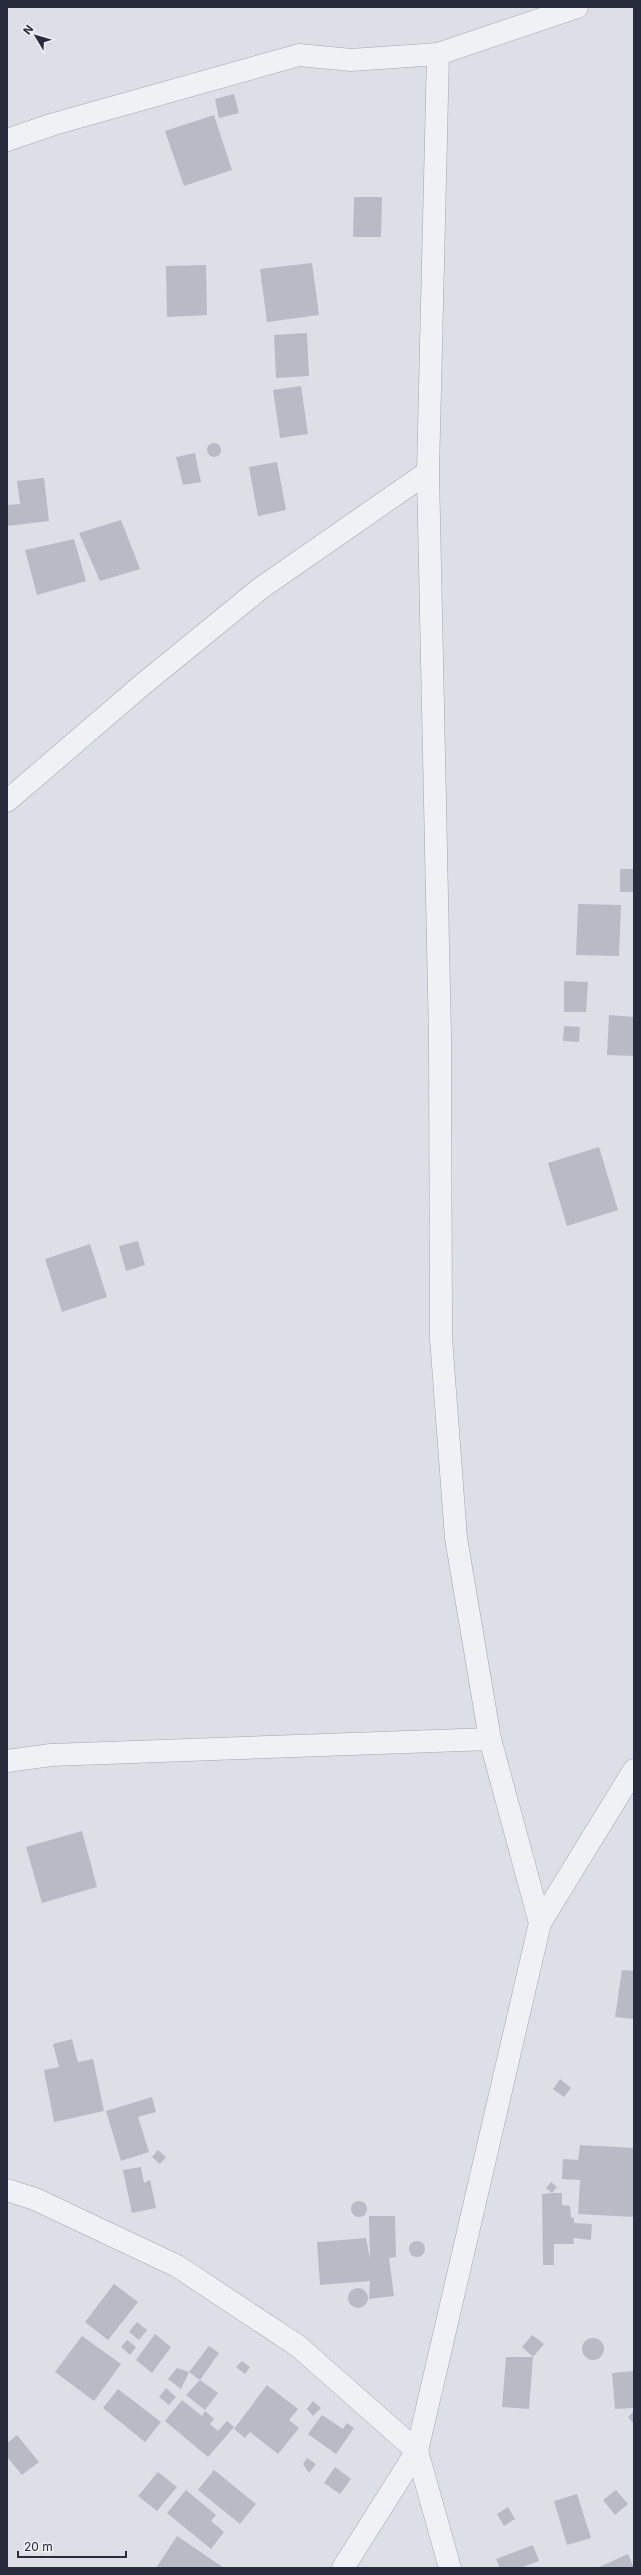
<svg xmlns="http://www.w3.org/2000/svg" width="641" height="2575" font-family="Inter,sans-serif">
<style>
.building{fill:#b8bac6}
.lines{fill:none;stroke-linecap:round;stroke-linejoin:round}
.street-casing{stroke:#a3a5b0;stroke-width:23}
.street{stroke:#f0f1f5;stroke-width:22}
</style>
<rect width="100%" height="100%" fill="#dddfe6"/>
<!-- building -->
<g class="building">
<path d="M234 94 239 113 219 118 215 99Z"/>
<path d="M214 115 232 170 184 186 165 131Z"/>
<path d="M354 197H382L381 237H353Z"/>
<path d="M312 263 319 315 267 322 260 269Z"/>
<path d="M206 265 207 315 167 317 166 266Z"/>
<path d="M307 333 309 376 276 378 274 335Z"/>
<path d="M301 386 308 434 280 438 273 390Z"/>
<circle cx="214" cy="450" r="7"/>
<path d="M195 453 201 482 183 485 176 457Z"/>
<path d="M277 462 286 510 258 516 249 467Z"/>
<path d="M44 478 49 521 7 526V505L20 504 17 481Z"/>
<path d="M121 520 140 569 100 581 79 533Z"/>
<path d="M74 539 86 581 37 595 25 550Z"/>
<rect x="620" y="869" width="14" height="23"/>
<path d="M578 904 621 905 619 956 576 955Z"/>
<path d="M564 981 588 982 586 1012H564Z"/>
<path d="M609 1015 634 1017V1056L607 1055Z"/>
<path d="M564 1026 580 1027 579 1042 563 1041Z"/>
<path d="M599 1147 618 1210 567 1226 548 1163Z"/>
<path d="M138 1241 145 1265 126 1271 119 1246Z"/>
<path d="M90 1244 107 1297 62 1312 45 1259Z"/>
<path d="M82 1831 97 1887 42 1903 26 1847Z"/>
<path d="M622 1970 634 1971V2019L615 2017Z"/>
<path d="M72 2039 78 2062 93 2059 104 2111 54 2122 44 2070 59 2067 53 2044Z"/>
<path d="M560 2079 571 2088 564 2097 553 2089Z"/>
<path d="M152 2097 156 2112 138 2117 149 2152 121 2161 106 2111Z"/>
<path d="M580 2145 634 2148V2217L578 2214 580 2180 562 2179 563 2159 578 2160Z"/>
<path d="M158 2150 166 2157 160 2164 152 2157Z"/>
<path d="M141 2167 144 2183 150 2180 156 2208 132 2213 123 2170Z"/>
<path d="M551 2182 557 2187 552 2193H562V2205L570 2206 571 2218 574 2217V2223L592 2224 591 2240 573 2238 574 2244H554V2265H543L542 2194 552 2193 546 2188Z"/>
<circle cx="359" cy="2209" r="8"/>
<path d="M369 2216H395L396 2257 389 2258 394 2296 369 2299 370 2281 320 2285 317 2242 366 2238 370 2259Z"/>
<circle cx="417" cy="2249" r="8"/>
<path d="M114 2284 138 2302 108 2340 85 2322Z"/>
<circle cx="358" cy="2298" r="10"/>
<path d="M137 2322 147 2330 139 2340 129 2332Z"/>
<path d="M155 2334 171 2347 152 2373 136 2360Z"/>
<path d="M532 2335 544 2344 533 2357 522 2347Z"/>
<path d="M82 2336 121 2364 94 2401 55 2372Z"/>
<circle cx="593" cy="2349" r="11"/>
<path d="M127 2340 136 2347 130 2355 121 2347Z"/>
<path d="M209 2346 219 2353 200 2380 218 2393 205 2410 186 2395 200 2380 189 2372 181 2389 168 2379 177 2368 189 2372Z"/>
<path d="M506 2357H533L529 2409 502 2407Z"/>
<path d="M242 2361 250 2367 245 2374 236 2367Z"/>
<path d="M634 2371V2408L615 2409 612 2373Z"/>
<path d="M267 2385 298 2409 289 2420 299 2428 278 2454 250 2432 245 2438 234 2429Z"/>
<path d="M166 2388 176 2397 169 2405 159 2397Z"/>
<path d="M118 2389 161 2422 145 2442 103 2408Z"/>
<path d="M182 2400 202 2416 205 2411 214 2419 210 2424 218 2431 227 2421 234 2427 208 2457 165 2421Z"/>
<path d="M313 2401 321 2408 313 2416 307 2409Z"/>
<path d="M634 2411V2424L628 2417Z"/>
<path d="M322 2415 343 2429 347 2423 354 2428 336 2454 308 2434Z"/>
<path d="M17 2435 39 2462 22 2475 7 2457V2443Z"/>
<path d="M307 2458 316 2464 309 2473 303 2464Z"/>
<path d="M335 2467 351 2479 340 2494 324 2483Z"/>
<path d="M214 2470 256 2504 240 2524 198 2490Z"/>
<path d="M158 2472 177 2487 157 2511 138 2496Z"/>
<path d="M186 2490 216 2515 211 2521 224 2532 211 2549 167 2513Z"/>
<path d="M616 2490 628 2504 615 2515 603 2500Z"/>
<path d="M577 2494 591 2538 567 2545 554 2501Z"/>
<path d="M508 2507 515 2519 504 2526 497 2514Z"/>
<path d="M177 2536 224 2568H156Z"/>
<path d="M533 2545 539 2561 520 2568H500L496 2559Z"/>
<path d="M628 2554 634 2568H597Z"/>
</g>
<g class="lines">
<!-- street casing -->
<g class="street-casing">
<g id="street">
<path d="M7 140 54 124 299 55 351 60 438 54"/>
<path d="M7 801 142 685 261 588 428 472"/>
<path d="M7 1761 51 1755 490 1739"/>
<path d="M540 1923 634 1770"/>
<path d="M7 2190 35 2199 177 2266 298 2346 417 2451 450 2568"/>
<path d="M343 2568 417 2451 540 1923 490 1739 456 1538 441 1338 440 1038 428 472 438 54 577 7"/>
</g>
</g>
<!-- street -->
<use href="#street" class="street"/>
</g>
<!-- border -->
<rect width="641" height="2575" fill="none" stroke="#272b3c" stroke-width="16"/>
<!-- north arrow -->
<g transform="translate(36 36) rotate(308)" stroke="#eceef4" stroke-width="3" paint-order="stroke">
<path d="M0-3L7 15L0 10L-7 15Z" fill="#272b3c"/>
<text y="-6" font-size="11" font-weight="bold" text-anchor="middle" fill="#272b3c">N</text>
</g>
<!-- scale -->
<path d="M18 2551v6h108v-6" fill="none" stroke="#272b3c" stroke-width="2"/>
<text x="24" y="2551" font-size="12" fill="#272b3c" stroke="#eceef4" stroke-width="3" paint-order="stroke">20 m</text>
</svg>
